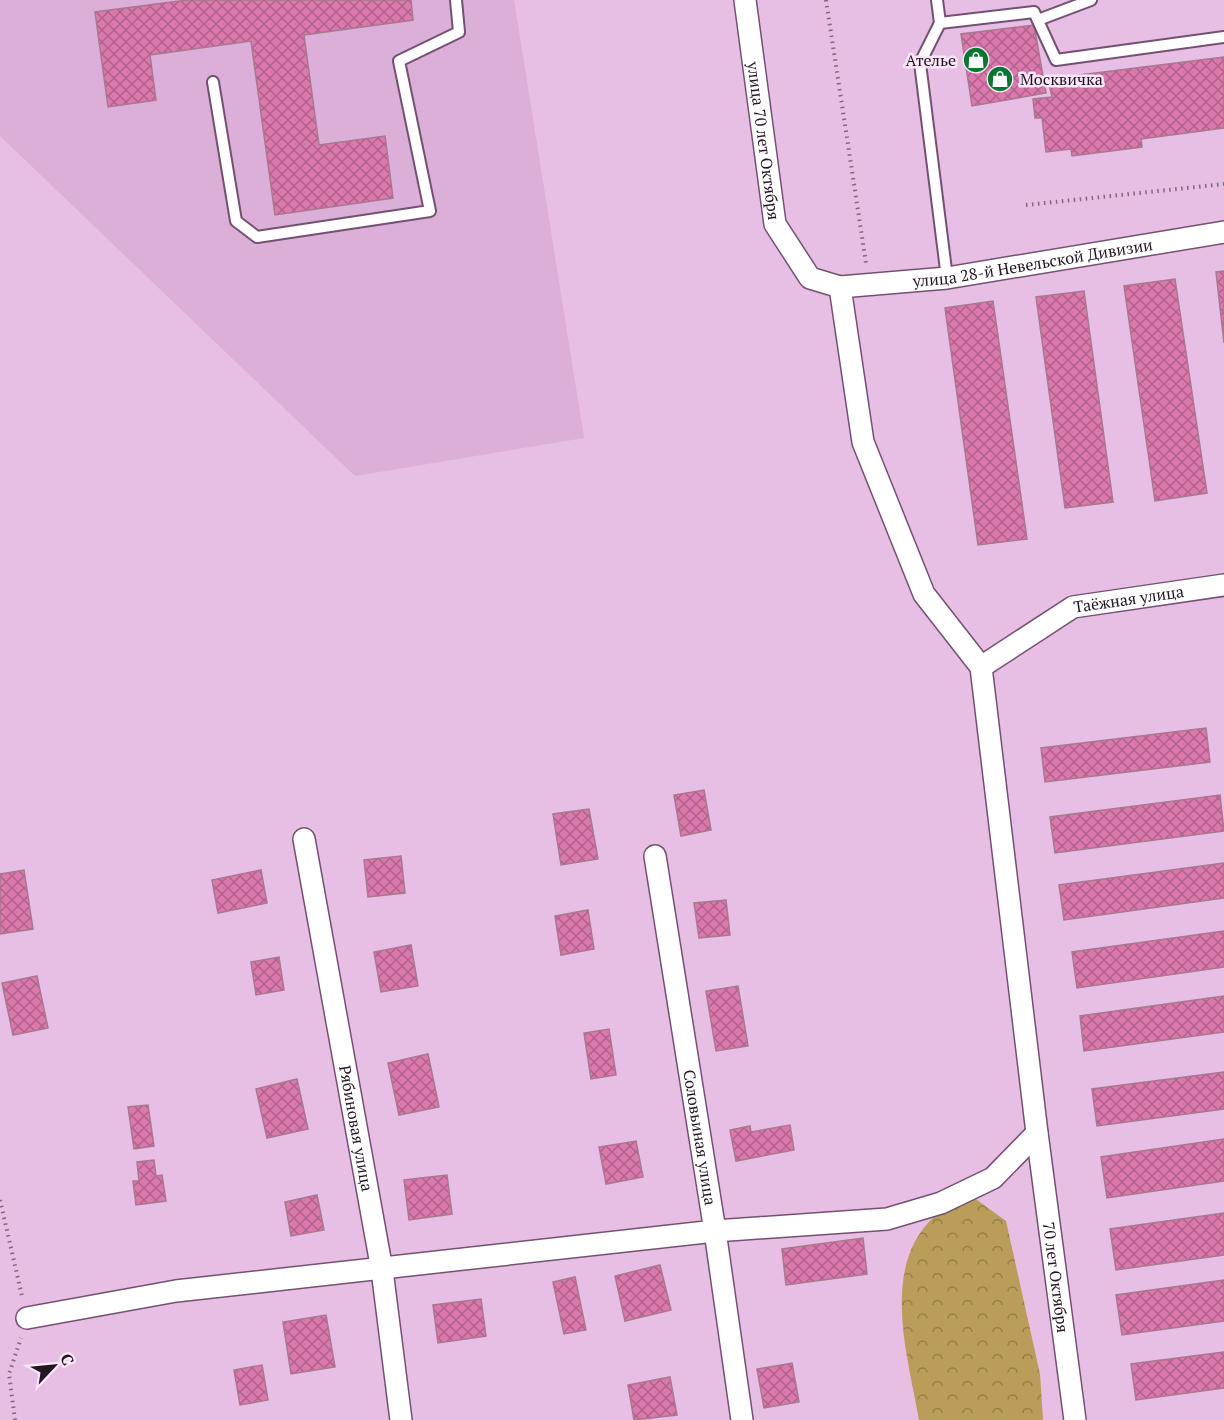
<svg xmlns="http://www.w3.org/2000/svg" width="1224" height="1420" font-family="'PT Serif',serif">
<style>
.built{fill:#dbafd8}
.forest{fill:url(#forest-crowns)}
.building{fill:url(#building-cross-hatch);stroke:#a8788f;stroke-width:1.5}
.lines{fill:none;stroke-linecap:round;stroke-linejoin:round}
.service-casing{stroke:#745173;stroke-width:14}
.minor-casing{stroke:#745173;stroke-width:24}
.path{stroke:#826780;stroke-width:4;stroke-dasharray:1.5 4.5;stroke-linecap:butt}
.service{stroke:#fff;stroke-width:10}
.minor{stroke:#fff;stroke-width:21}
.labels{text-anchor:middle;stroke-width:5;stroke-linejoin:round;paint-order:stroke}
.poi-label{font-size:16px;fill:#231522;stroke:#fbe7fa;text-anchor:end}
.street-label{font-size:16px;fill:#231522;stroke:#fbe7fa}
</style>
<defs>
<pattern id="forest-crowns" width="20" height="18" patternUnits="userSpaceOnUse" patternTransform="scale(1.5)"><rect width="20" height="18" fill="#b99d58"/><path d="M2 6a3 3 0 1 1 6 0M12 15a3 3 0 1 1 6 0" fill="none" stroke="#967f48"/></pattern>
<pattern id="building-cross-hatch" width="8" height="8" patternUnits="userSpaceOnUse" patternTransform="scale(1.5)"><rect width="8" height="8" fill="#db79ad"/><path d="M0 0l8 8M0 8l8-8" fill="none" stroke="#b1628c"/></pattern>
</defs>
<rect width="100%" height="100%" fill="#e7bee4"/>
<!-- built -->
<path class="built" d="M0 0H514L584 438 355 476 0 136Z"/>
<!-- forest -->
<path class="forest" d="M973 1197 1006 1221 1040 1374 1043 1420H919C908 1356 879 1265 936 1215 946 1207 962 1202 973 1197Z"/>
<!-- building -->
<g class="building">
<path d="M187 0H411L413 20 304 35 319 145 385 136 393 198 275 215 251 41 150 55 156 100 108 107 95 12Z"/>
<path d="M1034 25 1046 93 972 106 961 34Z"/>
<path d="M1224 57V128L1141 139 1142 147 1072 156 1071 149 1046 152 1042 118H1035L1033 99 1052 97 1048 79Z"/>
<path d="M1224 271V343L1216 272Z"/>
<path d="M1175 279 1207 493 1155 501 1124 286Z"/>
<path d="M1084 291 1113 502 1065 508 1036 297Z"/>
<path d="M993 301 1027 539 978 545 945 308Z"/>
<path d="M1206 728 1210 762 1045 782 1041 748Z"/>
<path d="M704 790 711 830 681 836 674 795Z"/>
<path d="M1220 795 1224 831 1055 853 1050 817Z"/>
<path d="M589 809 598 859 561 865 553 814Z"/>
<path d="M401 856 405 893 368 897 364 860Z"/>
<path d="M1224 863V898L1064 920 1059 885Z"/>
<path d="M24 870 33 929 0 934V874Z"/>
<path d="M261 870 267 903 218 913 212 880Z"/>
<path d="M726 900 730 935 699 938 694 903Z"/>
<path d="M588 910 594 949 561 955 555 916Z"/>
<path d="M1224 931V967L1077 988 1072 952Z"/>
<path d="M411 945 418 986 381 992 374 952Z"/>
<path d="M279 957 284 990 256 995 251 962Z"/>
<path d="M37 976 48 1028 13 1035 2 983Z"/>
<path d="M738 986 748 1046 716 1051 706 991Z"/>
<path d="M1224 996V1032L1084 1051 1080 1016Z"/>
<path d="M609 1029 616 1075 591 1079 584 1033Z"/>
<path d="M428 1054 439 1107 399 1115 388 1063Z"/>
<path d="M1224 1072V1109L1097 1126 1092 1089Z"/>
<path d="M297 1079 308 1129 267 1138 256 1089Z"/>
<path d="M148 1105 154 1146 134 1149 128 1107Z"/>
<path d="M790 1125 794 1150 736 1161 730 1130 750 1126 751 1132Z"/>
<path d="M1224 1139V1181L1107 1198 1101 1157Z"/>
<path d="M636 1141 643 1177 606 1184 599 1147Z"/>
<path d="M154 1160 156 1176 162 1175 166 1201 136 1205 133 1181H139L137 1162Z"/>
<path d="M447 1175 452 1214 409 1220 404 1180Z"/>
<path d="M317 1195 324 1230 291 1236 285 1202Z"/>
<path d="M1224 1213V1255L1116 1270 1110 1229Z"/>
<path d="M863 1238 867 1274 786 1285 782 1249Z"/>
<path d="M660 1265 671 1310 625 1321 615 1276Z"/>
<path d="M575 1277 586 1330 564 1334 553 1282Z"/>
<path d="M1224 1280V1321L1122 1335 1116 1295Z"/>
<path d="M481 1299 486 1336 438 1343 433 1305Z"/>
<path d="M326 1315 335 1367 291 1374 283 1322Z"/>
<path d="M1224 1352V1388L1136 1400 1131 1364Z"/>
<path d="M792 1363 799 1402 764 1408 757 1369Z"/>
<path d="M262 1365 268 1400 240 1405 234 1370Z"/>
<path d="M670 1377 677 1415 634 1420 628 1385Z"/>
</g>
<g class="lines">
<!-- service casing -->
<g class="service-casing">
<g id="service">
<path d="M937 0 940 23 1034 12 1056 60 1224 37"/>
<path d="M1038 20 1091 0"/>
<path d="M940 23 920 63 947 278"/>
<path d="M213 82 236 221 257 237 430 211 399 61 459 32 456 0"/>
</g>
</g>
<!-- minor casing -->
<g class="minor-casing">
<g id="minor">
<path id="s1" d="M745 0 775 224 810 278 840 287 947 278 1224 232"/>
<path id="s2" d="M840 287 863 442 924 594 981 667 1037 1133 1075 1420"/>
<path id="s3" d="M981 667 1073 607 1224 585"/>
<path id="s4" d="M304 839 382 1270 401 1420"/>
<path id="s5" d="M655 856 715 1231 742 1420"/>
<path d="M27 1318 176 1291 715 1231 887 1219 941 1203 993 1178 1037 1133"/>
</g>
</g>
<!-- path -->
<g class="path">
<path d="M826 0 866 263"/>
<path d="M1026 205 1224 184"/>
<path d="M0 1200 22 1296"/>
<path d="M15 1420 9 1374 21 1338"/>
</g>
<!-- service -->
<use href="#service" class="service"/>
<!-- minor -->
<use href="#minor" class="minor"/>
</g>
<!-- icons -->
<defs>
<g id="shop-disc" transform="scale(1.35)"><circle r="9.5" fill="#057a2f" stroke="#fbe7fa"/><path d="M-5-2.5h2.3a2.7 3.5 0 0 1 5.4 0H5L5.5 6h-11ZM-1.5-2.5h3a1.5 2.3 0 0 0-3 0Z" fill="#fff"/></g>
</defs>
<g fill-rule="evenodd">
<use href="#shop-disc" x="976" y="60"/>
<use href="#shop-disc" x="1000" y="79"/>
</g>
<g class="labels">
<!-- poi labels -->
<g class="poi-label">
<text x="956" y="66">Ателье</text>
<text x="1020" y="85" text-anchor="start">Москвичка</text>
</g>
<!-- street labels -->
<g class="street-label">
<text dy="6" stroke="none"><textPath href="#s1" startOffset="142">улица 70 лет Октября</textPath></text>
<text dy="6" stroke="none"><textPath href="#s1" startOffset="516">улица 28-й Невельской Дивизии</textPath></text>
<text dy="6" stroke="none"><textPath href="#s3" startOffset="166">Таёжная улица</textPath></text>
<text dy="6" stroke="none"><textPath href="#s4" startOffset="294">Рябиновая улица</textPath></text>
<text dy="6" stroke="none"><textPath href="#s5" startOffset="285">Соловьиная улица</textPath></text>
<text dy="6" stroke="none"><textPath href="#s2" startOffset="1028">70 лет Октября</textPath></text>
</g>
</g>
<!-- north arrow -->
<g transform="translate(54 1366) rotate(64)" stroke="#fbe7fa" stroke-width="4.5" paint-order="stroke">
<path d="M0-4.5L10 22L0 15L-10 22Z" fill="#231522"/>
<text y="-9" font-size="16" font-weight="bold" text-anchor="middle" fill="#231522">С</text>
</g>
</svg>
